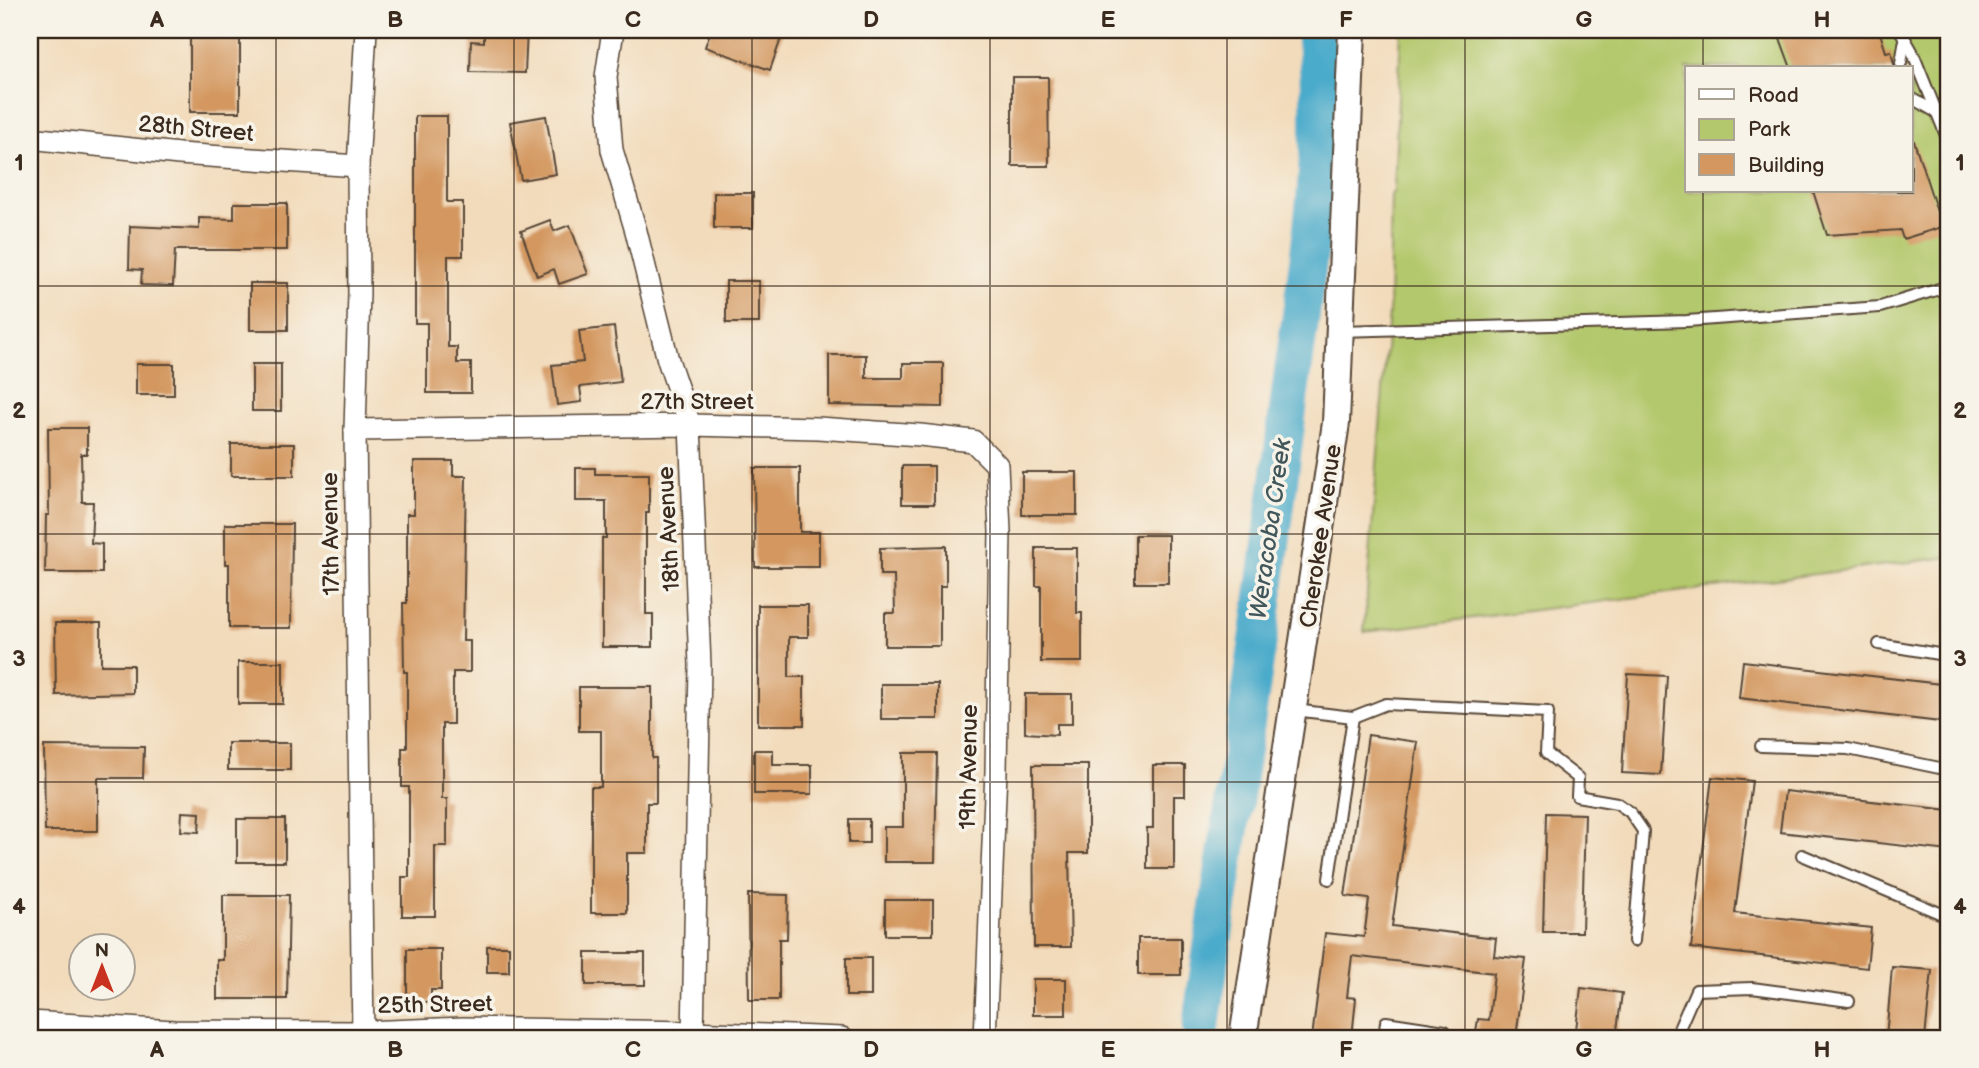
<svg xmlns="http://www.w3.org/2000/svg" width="1979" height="1068" font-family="'Balsamiq Sans',sans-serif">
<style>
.green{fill:#b3c86c;stroke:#777945;stroke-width:2;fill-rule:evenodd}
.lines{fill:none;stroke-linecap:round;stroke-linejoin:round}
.river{stroke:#4cabcb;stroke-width:38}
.building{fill:#d3975f}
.service-casing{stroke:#564536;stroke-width:14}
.minor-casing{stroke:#564536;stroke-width:24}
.tertiary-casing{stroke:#564536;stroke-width:30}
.service{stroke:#fff;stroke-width:10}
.minor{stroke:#fff;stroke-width:21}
.tertiary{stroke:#fff;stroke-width:26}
.grid{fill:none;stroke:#3b2a1e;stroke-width:2;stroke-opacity:0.55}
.labels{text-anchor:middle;stroke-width:7;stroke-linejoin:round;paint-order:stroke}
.street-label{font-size:23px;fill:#3b2a1e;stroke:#f7f3e8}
.water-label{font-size:24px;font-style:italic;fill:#41575b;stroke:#f7f3e8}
.neatline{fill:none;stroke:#3b2a1e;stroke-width:2.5}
.grid-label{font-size:23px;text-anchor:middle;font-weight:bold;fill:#3b2a1e}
</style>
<rect width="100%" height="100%" fill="#f7f3e8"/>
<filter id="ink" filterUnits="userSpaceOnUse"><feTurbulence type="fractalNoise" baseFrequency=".0143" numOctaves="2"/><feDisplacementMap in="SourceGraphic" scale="14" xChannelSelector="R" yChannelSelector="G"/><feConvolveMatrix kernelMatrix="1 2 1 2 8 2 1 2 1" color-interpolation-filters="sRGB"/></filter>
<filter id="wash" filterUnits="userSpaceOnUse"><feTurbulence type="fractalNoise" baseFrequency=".00686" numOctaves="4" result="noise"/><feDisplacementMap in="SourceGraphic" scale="28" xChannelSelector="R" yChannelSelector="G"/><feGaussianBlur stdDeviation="1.57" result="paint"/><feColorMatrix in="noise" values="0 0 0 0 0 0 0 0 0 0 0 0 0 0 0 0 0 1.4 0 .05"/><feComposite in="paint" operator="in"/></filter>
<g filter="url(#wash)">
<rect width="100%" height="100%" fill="#f2dbbb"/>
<!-- green -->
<path class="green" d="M1401 30H1949V557L1364 632 1389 312 1391 195 1394 191ZM1687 68H1911V191H1687Z"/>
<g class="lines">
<!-- river -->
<path class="river" d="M1201 1027C1217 905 1238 783 1255 661 1268 572 1279 482 1290 393 1306 275 1329 149 1315 30"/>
</g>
<g id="blocks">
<!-- building -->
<g class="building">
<rect x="190" y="30" width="50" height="82"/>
<path d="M484 30H527L525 73 470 72 471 41 484 42Z"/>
<path d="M711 30H784L770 70 705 47Z"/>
<path d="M1777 30H1879L1886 52 1891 51 1895 68H1791Z"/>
<path d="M1012 77H1048L1049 166H1012Z"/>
<path d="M415 116H447V202H463V256H448V347H457V363H471V393H427V323H415Z"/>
<path d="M546 116 556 174 521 180 510 122Z"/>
<path d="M1911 141H1914L1942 227 1903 239 1900 230 1827 235 1813 191H1911Z"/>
<rect x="714" y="193" width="39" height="35"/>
<path d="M234 203H287V250H175L173 286 141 285 142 270 129 269 130 226 199 229V218L234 219Z"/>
<path d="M550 220 554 231 570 225 588 274 559 284 554 269 537 276 521 231Z"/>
<rect x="726" y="281" width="33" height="42"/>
<rect x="250" y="283" width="38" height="47"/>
<path d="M614 327 621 382 580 387 582 402 557 405 552 365 583 362 579 331Z"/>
<path d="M829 355H866V378H903V363H943V407L829 405Z"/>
<rect x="136" y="364" width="38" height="31"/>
<rect x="252" y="364" width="29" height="47"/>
<path d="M48 428H87V454H81L82 502H93L91 543 102 544V573H45L46 515H49Z"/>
<rect x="231" y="444" width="63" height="32"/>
<path d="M414 461H453V476H466L463 641H470V672H453V724H442V799H447V846H435V916H402V877H409V787H402V748H407V672H404L403 603H407V514H414Z"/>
<rect x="902" y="466" width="32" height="38"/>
<path d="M576 468H595V474H649V513H646V614H653V647H602V538H606V501H576Z"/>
<path d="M754 468H800V532H819V567H755Z"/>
<rect x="1022" y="472" width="55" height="43"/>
<path d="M225 524H292L291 628H229V564H225Z"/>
<rect x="1135" y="535" width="33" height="48"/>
<path d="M946 546V586H940V646H885V613H895L894 575H880V548Z"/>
<path d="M1036 548H1077V613H1082V662H1041V586H1036Z"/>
<path d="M758 605H808V637H789V677H804V725H758Z"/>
<path d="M55 623H101V665H133V693L56 695Z"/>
<path d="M1743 661 1949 685V723L1739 698Z"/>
<rect x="238" y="662" width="45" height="42"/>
<path d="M1628 674 1667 676 1661 775 1622 773Z"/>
<rect x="881" y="684" width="57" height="35"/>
<path d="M579 687H652V758H656V803H647V853H627V913H591V787H601V731H579Z"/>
<path d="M1025 694H1072V724H1057V735L1025 733Z"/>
<path d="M1368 735 1418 742 1392 926 1496 938 1494 956 1526 959 1516 1038H1475L1478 1019 1489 1020 1494 973 1352 956 1347 997 1356 998 1352 1038H1312L1325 933 1364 937 1369 899 1345 896Z"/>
<rect x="228" y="743" width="62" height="27"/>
<path d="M44 746 144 747 143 778H98V831H45Z"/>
<path d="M754 750H773V765H812V794H754Z"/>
<path d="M903 753H937L935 862H884V827H903Z"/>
<path d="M1033 765H1088V853H1069L1071 947H1034Z"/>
<path d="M1153 765H1185V796H1174V869H1147V828H1153Z"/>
<path d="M1712 777 1752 781 1735 913 1871 928 1867 968 1691 948Z"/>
<path d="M1785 791 1949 810V851L1780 832Z"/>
<path d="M182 812 200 813 199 832 181 831Z"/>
<path d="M1546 813 1585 814 1582 932H1543Z"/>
<rect x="237" y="819" width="48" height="43"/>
<rect x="849" y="819" width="20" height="24"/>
<path d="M748 894 788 895 787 939H779V1000H749Z"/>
<path d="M223 895H289L287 999H217V960H223Z"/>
<rect x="885" y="900" width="48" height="35"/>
<rect x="1138" y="938" width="43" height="37"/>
<rect x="487" y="946" width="22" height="26"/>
<path d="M407 949H441V990H431V1002H407Z"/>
<rect x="586" y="953" width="59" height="32"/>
<rect x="846" y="958" width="25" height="38"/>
<path d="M1892 967 1932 970 1925 1038H1886Z"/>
<rect x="1033" y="979" width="33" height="36"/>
<path d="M1581 988 1622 993 1616 1038H1575Z"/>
</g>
</g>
</g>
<g filter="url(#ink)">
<use href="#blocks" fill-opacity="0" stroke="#564536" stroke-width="2"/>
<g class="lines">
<!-- service casing -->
<g class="service-casing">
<g id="service">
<path d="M1900 30 1912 51 1949 143"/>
<path d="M1901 63 1905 39"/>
<path d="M1915 100 1936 112"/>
<path d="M1340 331 1687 321 1880 307 1949 286"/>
<path d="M1879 644 1944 655 1949 657"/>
<path d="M1294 710 1353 717 1329 879"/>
<path d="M1353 717 1386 704 1548 712 1546 753 1578 778 1577 796 1617 803 1630 812 1643 831 1634 941"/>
<path d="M1761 746 1848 749 1949 770"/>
<path d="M1802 855 1949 917"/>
<path d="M1384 1038 1386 1022 1445 1031 1444 1038"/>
<path d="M1675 1038 1696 990 1752 988 1849 1001"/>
</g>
</g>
<!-- minor casing -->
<g class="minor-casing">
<g id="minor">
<path d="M613 30 606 77 612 150 636 231 668 360 690 425 700 665 693 1038"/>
<path d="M30 138 179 154 358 166"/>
<path d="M355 430 690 425 818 428 920 435 973 441 997 465 1000 531 996 771 985 1038"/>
<path d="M30 1022 174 1031 363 1032 464 1028 693 1032 842 1038"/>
<path d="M363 1038 355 430 359 293 358 166 366 30"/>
</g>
</g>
<!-- tertiary casing -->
<g class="tertiary-casing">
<path id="tertiary" d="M1243 1038 1336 423 1352 30"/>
</g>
<!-- service -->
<use href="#service" class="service"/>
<!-- minor -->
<use href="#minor" class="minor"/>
<!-- tertiary -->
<use href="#tertiary" class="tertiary"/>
</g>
</g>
<!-- grid -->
<path class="grid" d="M276 30V1038M514 30V1038M752 30V1038M990 30V1038M1227 30V1038M1465 30V1038M1703 30V68M1703 191V1038M30 286H1949M30 534H1949M30 782H1949"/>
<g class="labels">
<!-- street labels -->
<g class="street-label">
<text transform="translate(196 128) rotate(5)" y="8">28th Street</text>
<text x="697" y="409">27th Street</text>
<text transform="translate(668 529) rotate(-93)" y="8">18th Avenue</text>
<text transform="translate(330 534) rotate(-91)" y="8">17th Avenue</text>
<text transform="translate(1320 536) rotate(-82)" y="8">Cherokee Avenue</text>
<text transform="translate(968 767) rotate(-89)" y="8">19th Avenue</text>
<text transform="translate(435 1004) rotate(-1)" y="8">25th Street</text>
</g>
<!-- water labels -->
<g class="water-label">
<text transform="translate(1270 529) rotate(-82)" y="8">Weracoba Creek</text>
</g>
</g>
<!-- margin -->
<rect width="1979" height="1068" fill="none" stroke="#f7f3e8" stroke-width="77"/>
<!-- legend -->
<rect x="1685" y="66" width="228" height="126" fill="#f7f3e8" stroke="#aca397" stroke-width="2"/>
<rect x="1699" y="89" width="35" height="10" fill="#ffffff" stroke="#aca397" stroke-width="2"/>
<text x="1748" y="102" font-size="21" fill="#3b2a1e">Road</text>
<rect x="1699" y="119" width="35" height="21" fill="#b3c86c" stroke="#aca397" stroke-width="2"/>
<text x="1748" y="136" font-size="21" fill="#3b2a1e">Park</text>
<rect x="1699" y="154" width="35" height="21" fill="#d3975f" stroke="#aca397" stroke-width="2"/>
<text x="1748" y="172" font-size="21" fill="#3b2a1e">Building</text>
<!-- north arrow -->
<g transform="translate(102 967)"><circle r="33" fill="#f7f3e8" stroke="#aca397" stroke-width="2"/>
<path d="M0-5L12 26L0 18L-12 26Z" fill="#c8321e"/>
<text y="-10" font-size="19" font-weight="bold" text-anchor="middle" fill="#3b2a1e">N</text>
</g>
<rect x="38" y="38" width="1902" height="992" class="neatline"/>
<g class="grid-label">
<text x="157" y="27">A</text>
<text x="395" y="27">B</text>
<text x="633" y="27">C</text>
<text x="871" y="27">D</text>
<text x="1108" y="27">E</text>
<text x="1346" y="27">F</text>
<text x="1584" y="27">G</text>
<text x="1822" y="27">H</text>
<text x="19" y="170">1</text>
<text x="1960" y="170">1</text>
<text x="19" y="418">2</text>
<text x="1960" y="418">2</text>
<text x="19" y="666">3</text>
<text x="1960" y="666">3</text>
<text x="19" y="914">4</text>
<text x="1960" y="914">4</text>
<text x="157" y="1057">A</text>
<text x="395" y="1057">B</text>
<text x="633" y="1057">C</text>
<text x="871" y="1057">D</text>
<text x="1108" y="1057">E</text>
<text x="1346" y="1057">F</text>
<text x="1584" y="1057">G</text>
<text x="1822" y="1057">H</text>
</g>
</svg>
